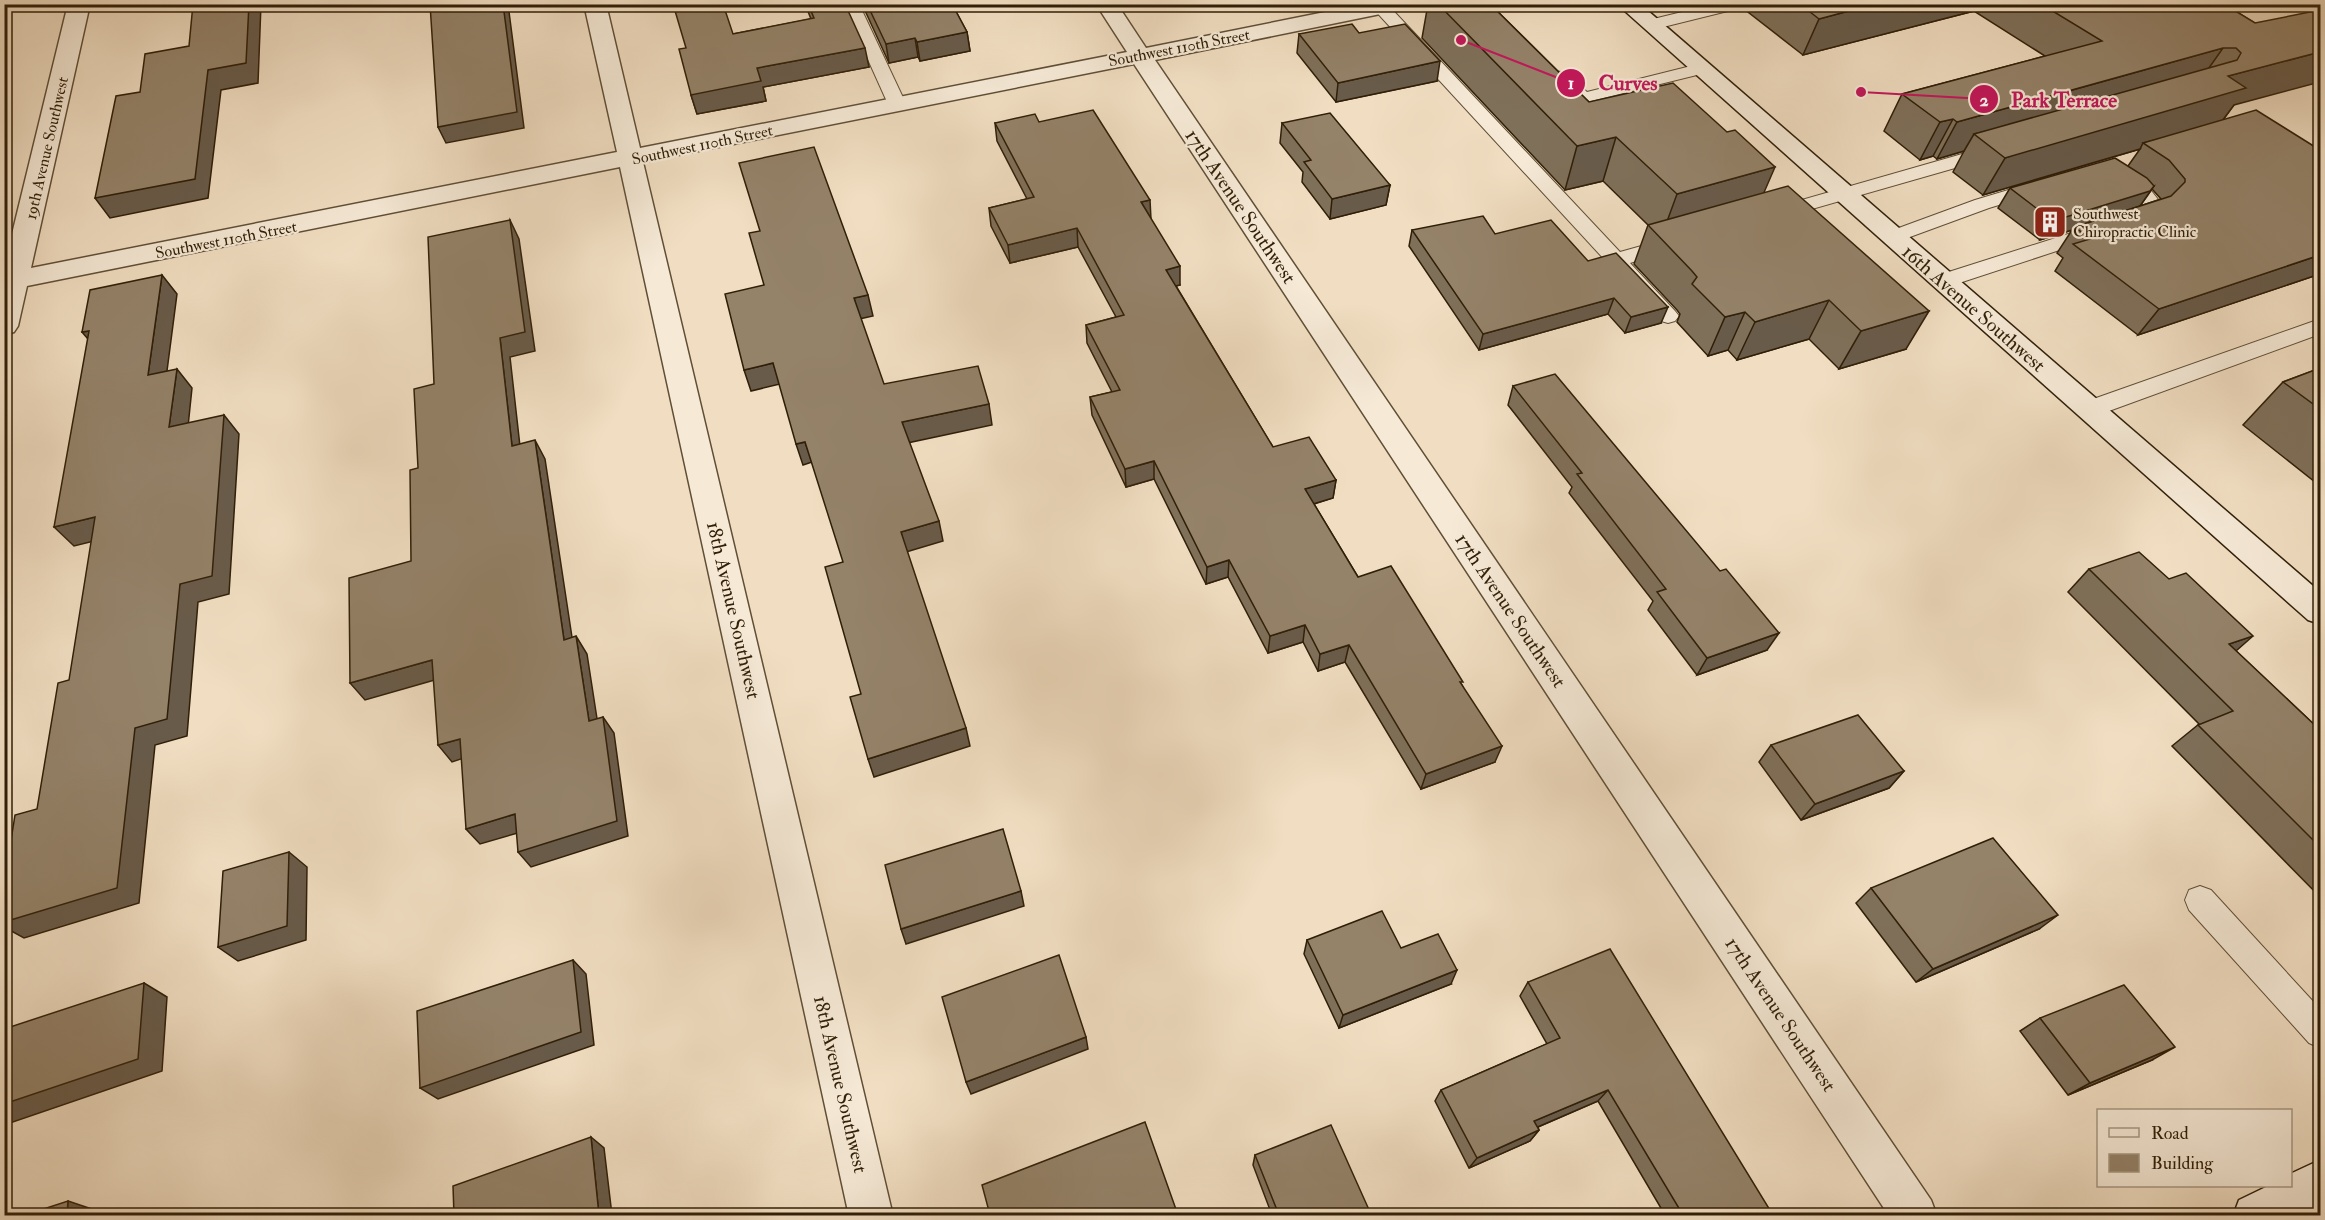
<svg xmlns="http://www.w3.org/2000/svg" width="2325" height="1220" font-family="'IM FELL Double Pica',serif">
<style>
.lines{fill:none;stroke-linecap:round;stroke-linejoin:round}
.lane-casing{stroke:#604f36;stroke-width:2}
.street-casing{stroke:#604f36;stroke-width:3}
.secondary-casing{stroke:#301f08;stroke-width:3}
.lane{fill:#f6ead7;fill-rule:evenodd}
.street{fill:#f6ead7;fill-rule:evenodd}
.secondary{fill:#f6ead7;fill-rule:evenodd}
.wall{fill:#7f705a;stroke:#301f08;stroke-width:1.5;fill-rule:evenodd}
.shaded-wall{fill:#685b4a;stroke:#301f08;stroke-width:1.5}
.building{fill:#948269;stroke:#301f08;stroke-width:1.5}
.labels{text-anchor:middle;stroke-width:4.5;stroke-linejoin:round;paint-order:stroke}
.far-street-label{font-size:16px;fill:#301f08;stroke:#f6ead7}
.far-poi-label{font-size:16px;fill:#301f08;stroke:#f6ead7;text-anchor:start}
.street-label{font-size:20px;fill:#301f08;stroke:#f6ead7}
.leader{fill:none;stroke:#c2185b;stroke-width:2}
.callout-dot{fill:#c2185b;stroke:#f6ead7;stroke-width:2}
.mark-label{font-size:18px;text-anchor:middle;font-weight:bold;fill:#fff}
.callout-label{font-size:21px;text-anchor:middle;font-weight:bold;fill:#c2185b;stroke:#f6ead7;stroke-width:4.5;stroke-linejoin:round;paint-order:stroke}
</style>
<rect width="100%" height="100%" fill="#f1dec2"/>
<filter id="stains"><feTurbulence type="fractalNoise" baseFrequency=".00333" numOctaves="4"/><feColorMatrix values="0 0 0 0 .2 0 0 0 0 .09 0 0 0 0 .02 0 0 0 .5 -.17"/></filter>
<radialGradient id="worn" r=".72"><stop offset=".6" stop-color="#630" stop-opacity="0"/><stop offset="1" stop-color="#630" stop-opacity=".3"/></radialGradient>
<g class="lines">
<!-- lane casing -->
<g class="lane-casing">
<g id="lane">
<path d="M843 4H859L906 104 903 108H891L888 104Z"/>
<path d="M1369 4H1387L1620 252 1670 238 1677 240 1680 244 1677 248 1630 263 1675 311 1679 316 1675 321 1668 323 1661 321Z"/>
<path d="M1715 4H1746L1744 7 1651 30 1643 25 1645 21Z"/>
<path d="M1699 64 1705 65 1708 69 1705 73 1583 103 1577 102 1550 76 1553 72C1567 69 1577 83 1587 92Z"/>
<path d="M1990 146 1997 148 1999 152 1997 156 1777 219 1770 217 1767 213 1770 209Z"/>
<path d="M2120 172 2149 188 2164 207 2151 220 1950 286 1943 288 1936 286 1933 281 1936 276 2137 212 2143 206 2135 196 2110 178 2113 174Z"/>
<path d="M2038 181 2045 183 2048 187 2045 191 1989 208 1899 241 1892 243 1885 241 1882 237 1885 233 1975 200Z"/>
<path d="M2320 319V334L2098 415 2090 417 2082 415 2079 409 2082 403Z"/>
<path d="M2200 886 2211 890 2320 1009V1048L2309 1043 2189 910 2185 900 2189 890Z"/>
</g>
</g>
<!-- street casing -->
<g class="street-casing">
<path id="street" d="M68 4H90L31 268 617 152 584 4H606L640 148 1127 52 1096 4H1117L1146 48 1365 4H1410L1408 9 1400 10 1155 60 1931 1200 1937 1216H1889L1134 64 643 162 893 1216H849L620 167 27 286 18 326 14 332 4 335V267Z"/>
</g>
<!-- secondary casing -->
<g class="secondary-casing">
<g id="secondary">
<path d="M1617 4H1640L2320 592V624L2308 620Z"/>
<path d="M2320 1160V1206L2302 1216H2233L2239 1200 2268 1186H2290V1174Z"/>
</g>
</g>
<!-- lane -->
<use href="#lane" class="lane"/>
<!-- street -->
<use href="#street" class="street"/>
<!-- secondary -->
<use href="#secondary" class="secondary"/>
</g>
<!-- wall -->
<g class="wall">
<path d="M805 4H845L869 67 763 87 766 101 697 114 691 95 733 34 811 19Z"/>
<path d="M862 4H952L967 32 970 51 920 61 918 57 889 63Z"/>
<path d="M1193 4H1231L1198 11Z"/>
<path d="M1428 4H1490L1589 102 1764 193 1906 349 1839 369 1809 339 1737 360 1728 350 1708 356 1677 322 1680 314 1677 310 1634 264 1648 225 1603 181 1565 190 1422 38Z"/>
<path d="M1746 4H2224L2255 23 2234 105 2223 120 2320 150V274L2138 335 2055 271 2063 258 2057 253 2072 230 2040 240 1998 208 2010 188 2128 166 2140 149 1983 195 1953 172 1964 151 1937 159 1933 156 1920 160 1884 131 1902 94 2045 56 1974 11 1803 55 1744 9ZM2152 189 2161 199 2140 206Z"/>
<path d="M1359 33 1437 81 1336 102 1297 53 1299 34Z"/>
<path d="M1039 122 1150 219 1180 285 1176 286 1273 447 1336 480 1333 498 1314 504 1358 577 1462 685 1495 762 1421 789 1345 662 1318 671 1303 642 1268 653 1228 577 1206 584 1154 479 1126 487 1092 415 1090 397 1112 392 1087 343 1086 325 1116 317 1078 247 1010 263 991 226 989 208 1027 199 997 141 995 123Z"/>
<path d="M1282 123 1390 185 1386 205 1330 219 1302 182 1303 172 1280 143Z"/>
<path d="M1412 230 1495 234 1588 261 1661 323 1625 333 1608 314 1479 350 1409 246Z"/>
<path d="M2320 368V486L2243 425 2283 382Z"/>
<path d="M1513 386 1767 650 1697 675 1648 610 1653 601 1569 493 1572 487 1508 405Z"/>
<path d="M2089 569 2236 651 2320 730V897L2172 746 2199 724 2068 592Z"/>
<path d="M1771 745 1904 771 1889 788 1801 820 1759 762Z"/>
<path d="M1871 888 2039 929 1916 982 1856 903Z"/>
<path d="M1307 940 1451 984 1339 1028 1304 954Z"/>
<path d="M1528 982 1773 1215H1665L1598 1101 1538 1127 1539 1130 1530 1141 1469 1168 1435 1101 1441 1090 1547 1044 1520 996Z"/>
<path d="M2040 1018 2152 1060 2068 1095 2020 1031Z"/>
<path d="M1255 1155 1368 1215H1272L1253 1165Z"/>
</g>
<!-- shaded-wall -->
<g class="shaded-wall">
<path d="M249 4H261L258 83 221 90 208 198 110 218 95 198 208 70Z"/>
<path d="M503 4H508L524 128 446 143 438 127Z"/>
<path d="M1198 4H1231L1198 11Z"/>
<path d="M1875 4H1978L1974 11 1803 55 1819 19Z"/>
<path d="M967 32 970 51 920 61 917 42Z"/>
<path d="M915 38 918 57 889 63 886 44Z"/>
<path d="M865 48 869 67 763 87 766 101 697 114 691 95 757 68Z"/>
<path d="M2223 48 2197 85 1974 134 1964 151 1937 159 1957 122Z"/>
<path d="M2320 52V82L2234 105 2219 125 2143 143 2140 149 1983 195 2005 158 2228 76Z"/>
<path d="M1440 61 1437 81 1336 102 1338 83Z"/>
<path d="M1953 119 1933 156 1920 160 1940 122Z"/>
<path d="M1616 137 1603 181 1565 190 1577 146Z"/>
<path d="M1775 167 1756 211 1661 238 1677 194Z"/>
<path d="M1390 185 1386 205 1330 219 1332 199Z"/>
<path d="M2154 186 2140 206 2075 227 2072 230 2040 240 2053 221Z"/>
<path d="M1150 200 1151 219 1141 202Z"/>
<path d="M510 220 519 239 535 351 510 357 522 464 512 446 500 338Z"/>
<path d="M1077 228 1078 247 1010 263 1008 245Z"/>
<path d="M2320 255V274L2138 335 2159 309Z"/>
<path d="M1180 266V285L1166 288V270Z"/>
<path d="M162 275 177 294 164 394 148 375Z"/>
<path d="M868 295 873 316 859 319 854 298Z"/>
<path d="M1614 298 1608 314 1479 350 1483 334Z"/>
<path d="M1829 300 1809 339 1737 360 1755 322Z"/>
<path d="M1668 307 1661 323 1625 333 1631 317Z"/>
<path d="M1929 311 1906 349 1839 369 1861 331Z"/>
<path d="M1745 312 1728 350 1708 356 1725 317Z"/>
<path d="M89 331 99 352 82 332Z"/>
<path d="M773 363 780 384 751 391 744 370Z"/>
<path d="M177 369 192 388 186 446 169 427Z"/>
<path d="M989 404 992 425 907 443 902 422Z"/>
<path d="M224 415 239 434 229 594 198 602 187 736 155 745 139 903 24 938 4 927V922L135 728 180 584Z"/>
<path d="M535 440 545 459 575 657 564 640Z"/>
<path d="M805 442 812 462 803 465 796 444Z"/>
<path d="M1154 461V479L1126 487 1125 469Z"/>
<path d="M1336 480 1333 498 1303 507 1305 489Z"/>
<path d="M95 517 114 536 74 546 54 527Z"/>
<path d="M939 521 943 541 906 552 901 532Z"/>
<path d="M1229 560 1228 577 1206 584 1207 567Z"/>
<path d="M1305 625 1303 642 1268 653 1270 636Z"/>
<path d="M1779 633 1767 650 1697 675 1707 658Z"/>
<path d="M576 636 587 654 600 738 589 721Z"/>
<path d="M2253 636 2228 658 2229 644Z"/>
<path d="M1349 645 1345 662 1318 671 1320 654Z"/>
<path d="M432 660 445 677 365 700 350 683Z"/>
<path d="M603 717 614 733 628 836 531 867 518 852Z"/>
<path d="M966 728 970 746 874 777 868 759Z"/>
<path d="M460 739 473 755 452 762 438 745Z"/>
<path d="M1502 746 1495 762 1421 789 1426 774Z"/>
<path d="M1904 771 1889 788 1801 820 1815 804Z"/>
<path d="M515 814 528 830 480 844 466 829Z"/>
<path d="M289 852 307 867 306 940 238 961 218 947Z"/>
<path d="M1021 891 1024 906 906 944 901 929Z"/>
<path d="M2058 915 2039 929 1916 982 1933 969Z"/>
<path d="M573 960 586 974 594 1045 438 1099 420 1088Z"/>
<path d="M1457 970 1451 984 1339 1028 1343 1015Z"/>
<path d="M144 983 167 997 162 1071 7 1124 4 1123V1104Z"/>
<path d="M1086 1037 1088 1049 971 1094 966 1082Z"/>
<path d="M2175 1047 2152 1060 2068 1095 2090 1083Z"/>
<path d="M1608 1090 1598 1101 1526 1132 1534 1121Z"/>
<path d="M1539 1130 1530 1141 1469 1168 1477 1158Z"/>
<path d="M591 1137 604 1148 612 1215H599Z"/>
<path d="M68 1201 95 1210V1215H67Z"/>
</g>
<!-- building -->
<g class="building">
<path d="M193 4H249L246 63 208 70 195 179 95 198 116 96 140 92 145 54 189 46Z"/>
<path d="M430 4H503L517 112 438 127Z"/>
<path d="M673 4H723L733 34 814 18 808 4H845L865 48 757 68 761 81 691 95 679 49 686 48Z"/>
<path d="M867 4H952L967 32 917 42 915 38 886 44Z"/>
<path d="M1438 4H1490L1589 102 1673 83 1727 132 1735 130 1775 167 1677 194 1616 137 1577 146Z"/>
<path d="M1800 4H1875L1819 19Z"/>
<path d="M2041 4H2224L2255 23 2320 10V52L2228 76 2246 88 2005 158 1974 134 2237 60 2241 53 2236 48H2223L1957 122 1953 119 1940 122 1902 94 2102 41Z"/>
<path d="M1352 24 1359 33 1405 24 1440 61 1338 83 1299 34Z"/>
<path d="M1093 110 1150 200 1141 202 1180 266 1166 270 1273 447 1309 437 1336 480 1305 489 1358 577 1391 566 1463 682H1460L1502 746 1426 774 1349 645 1320 654 1305 625 1270 636 1229 560 1207 567 1154 461 1125 469 1090 397 1120 390 1086 325 1124 315 1077 228 1008 245 989 208 1034 197 995 123 1035 114 1039 122Z"/>
<path d="M2256 110 2320 150V255L2159 309 2073 244 2090 239 2075 227 2171 196 2185 182V179L2169 160 2143 143Z"/>
<path d="M1330 113 1390 185 1332 199 1304 162 1311 160 1282 123Z"/>
<path d="M814 147 868 295 854 298 884 384 978 366 989 404 902 422 939 521 901 532 966 728 868 759 850 697 861 694 825 567 843 562 805 442 796 444 773 363 744 370 725 294 764 285 749 233 760 231 739 163Z"/>
<path d="M2115 158 2147 178 2154 186 2150 191 2053 221 2010 188Z"/>
<path d="M1788 186 1929 311 1861 331 1829 300 1755 322 1745 312 1725 317 1692 284 1697 277 1692 271 1648 225Z"/>
<path d="M1483 216 1495 234 1551 220 1588 261 1616 253 1668 307 1631 317 1614 298 1483 334 1412 230Z"/>
<path d="M510 220 525 332 500 338 512 446 535 440 564 640 576 636 589 721 603 717 617 821 518 852 515 814 466 829 460 739 438 745 432 660 350 683 349 578 411 561 410 470 418 468 414 389 434 384 428 237Z"/>
<path d="M162 275 148 375 177 369 169 427 224 415 212 576 180 584 167 719 135 728 117 888 4 922V884L15 815 37 809 58 683 69 680 95 517 54 527 89 331 82 332 90 290Z"/>
<path d="M2320 368V409L2283 382Z"/>
<path d="M1555 374 1720 571 1726 569 1779 633 1707 658 1657 592 1666 589 1577 474 1582 473 1513 386Z"/>
<path d="M2139 552 2169 579 2186 573 2253 636 2229 644 2320 730V847L2198 725 2233 711 2089 569Z"/>
<path d="M1858 715 1904 771 1815 804 1771 745Z"/>
<path d="M1003 829 1021 891 901 929 885 865Z"/>
<path d="M1993 838 2058 915 1933 969 1871 888Z"/>
<path d="M289 852 287 926 218 947 223 871Z"/>
<path d="M1382 911 1401 948 1438 934 1457 970 1343 1015 1307 940Z"/>
<path d="M1610 949 1773 1215H1683L1608 1090 1534 1121 1539 1130 1477 1158 1441 1090 1560 1038 1528 982Z"/>
<path d="M1059 955 1086 1037 966 1082 942 997Z"/>
<path d="M573 960 581 1032 420 1088 417 1011Z"/>
<path d="M144 983 138 1059 4 1104V1029Z"/>
<path d="M2124 985 2175 1047 2090 1083 2040 1018Z"/>
<path d="M1145 1122 1178 1215H990L982 1185Z"/>
<path d="M1331 1125 1370 1212 1361 1215H1279L1255 1155Z"/>
<path d="M591 1137 599 1215H454L453 1186Z"/>
<path d="M68 1201 67 1215H25Z"/>
</g>
<!-- icons -->
<defs>
<g id="building-square" transform="scale(1.725)"><rect x="-9" y="-9" width="18" height="18" rx="4" fill="#8f2418" stroke="#f6ead7"/><path d="M-4-6H4V6H1V3H-1V6H-4ZM-2.5-4.3h1.7v1.8h-1.7ZM.8-4.3h1.7v1.8H.8ZM-2.5-1h1.7V.8h-1.7ZM.8-1h1.7V.8H.8Z" fill="#fff"/></g>
</defs>
<g fill-rule="evenodd">
<use href="#building-square" x="2050" y="222"/>
</g>
<g class="labels">
<!-- far-street labels -->
<g class="far-street-label">
<text transform="translate(1179 47) rotate(-11)" y="6">Southwest 110th Street</text>
<text transform="translate(702 144) rotate(-12)" y="6">Southwest 110th Street</text>
<text transform="translate(46 148) rotate(-77)" y="6">19th Avenue Southwest</text>
<text transform="translate(226 239) rotate(-11)" y="6">Southwest 110th Street</text>
</g>
<!-- far-poi labels -->
<g class="far-poi-label">
<text x="2073" y="219">Southwest<tspan x="2073" dy="18">Chiropractic Clinic</tspan></text>
</g>
<!-- street labels -->
<g class="street-label">
<text transform="translate(1241 206) rotate(56)" y="7">17th Avenue Southwest</text>
<text transform="translate(1974 308) rotate(41)" y="7">16th Avenue Southwest</text>
<text transform="translate(734 610) rotate(77)" y="7">18th Avenue Southwest</text>
<text transform="translate(1511 610) rotate(56)" y="7">17th Avenue Southwest</text>
<text transform="translate(1781 1014) rotate(56)" y="7">17th Avenue Southwest</text>
<text transform="translate(841 1084) rotate(77)" y="7">18th Avenue Southwest</text>
</g>
</g>
<!-- callouts -->
<path class="leader" d="M1461 40L1571 83M1861 92L1984 99"/>
<g class="callout-dot">
<circle cx="1461" cy="40" r="6"/>
<circle cx="1861" cy="92" r="6"/>
<circle cx="1571" cy="83" r="15"/>
<circle cx="1984" cy="99" r="15"/>
</g>
<g class="mark-label">
<text x="1571" y="89">1</text>
<text x="1984" y="106">2</text>
</g>
<g class="callout-label">
<text x="1628" y="90">Curves</text>
<text x="2064" y="107">Park Terrace</text>
</g>
<!-- margin -->
<rect width="2325" height="1220" fill="none" stroke="#f1dec2" stroke-width="24"/>
<rect x="6" y="6" width="2313" height="1208" fill="none" stroke="#301f08" stroke-width="3"/>
<rect x="12" y="12" width="2301" height="1196" fill="none" stroke="#301f08" stroke-width="1.5"/>
<!-- legend -->
<rect x="2097" y="1109" width="195" height="78" fill="#f6ead7" stroke="#a79984" stroke-width="1.5"/>
<rect x="2109" y="1128" width="30" height="9" fill="#f6ead7" stroke="#a79984" stroke-width="1.5"/>
<text x="2151" y="1139" font-size="18" fill="#301f08">Road</text>
<rect x="2109" y="1154" width="30" height="18" fill="#948269" stroke="#a79984" stroke-width="1.5"/>
<text x="2151" y="1169" font-size="18" fill="#301f08">Building</text>
<rect width="100%" height="100%" filter="url(#stains)"/>
<rect width="100%" height="100%" fill="url(#worn)"/>
</svg>
